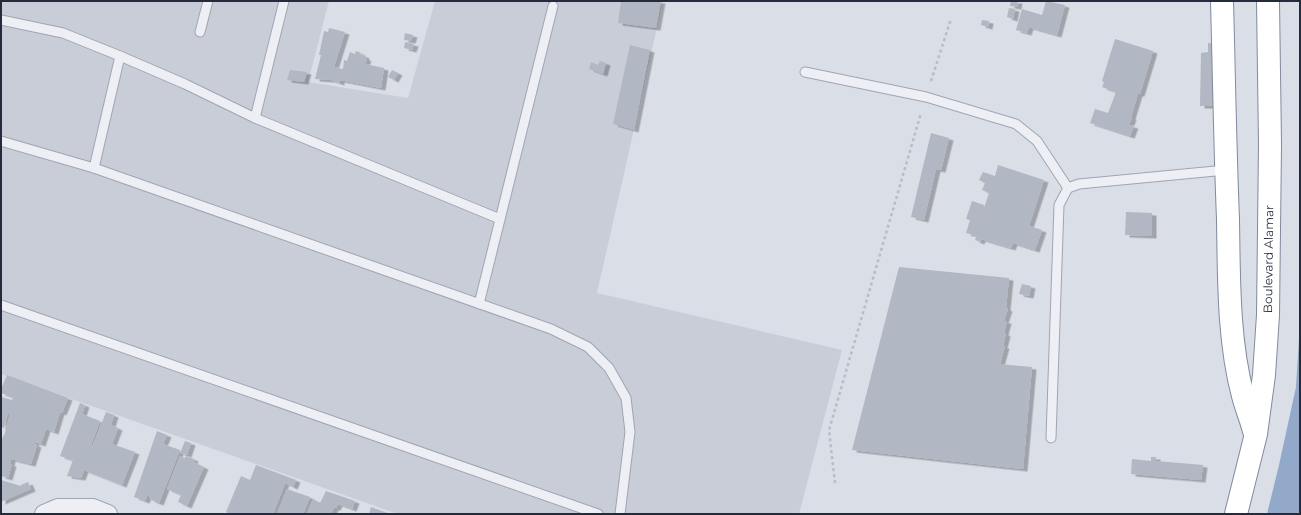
<svg xmlns="http://www.w3.org/2000/svg" width="1301" height="515" font-family="Montserrat,sans-serif">
<style>
.built{fill:#c8cdd8}
.water{fill:#92a9ca}
.building{fill:#b1b7c3;filter:url(#shadow)}
.lines{fill:none;stroke-linecap:round;stroke-linejoin:round}
.lane-casing{stroke:#a0a5b0;stroke-width:11}
.street-casing{stroke:#a0a5b0;stroke-width:20}
.highway-casing{stroke:#818a9e;stroke-width:24}
.path{stroke:#b9bcc5;stroke-width:2.5;stroke-dasharray:3 3;stroke-linecap:butt}
.lane{stroke:#edeff5;stroke-width:9}
.street{stroke:#edeff5;stroke-width:18}
.highway{stroke:#fff;stroke-width:22}
.labels{text-anchor:middle;stroke-width:3.5;stroke-linejoin:round;paint-order:stroke}
.street-label{font-size:12px;fill:#242b3d;stroke:#eaedf4}
</style>
<defs>
<filter id="shadow"><feDropShadow dx="4.5" dy="2.5" stdDeviation="0" flood-color="#0004"/></filter>
</defs>
<rect width="100%" height="100%" fill="#dadee6"/>
<!-- built -->
<path class="built" d="M1 1H329L308 82 408 98 435 1H663L597 293 842 350 799 514H398L1 374Z"/>
<!-- water -->
<path class="water" d="M1300 323V514H1267L1279 465 1296 387Z"/>
<!-- building -->
<g class="building">
<path d="M621 1H661L656 28 618 23Z"/>
<path d="M1011 1H1018L1017 7 1010 6Z"/>
<path d="M1046 1 1065 5 1057 35 1029 27 1027 33 1016 30 1022 9 1042 15Z"/>
<path d="M1009 8 1015 9 1013 19 1007 17Z"/>
<path d="M982 20 989 21 988 27 981 25Z"/>
<path d="M329 28 345 32 334 67 343 69 344 60 347 61 350 52 355 54 356 51 361 53 360 54 365 56V58L367 59 365 64 384 68 381 88 340 80V83L331 80 315 79 321 55H319L324 31 328 32Z"/>
<path d="M405 33 413 35 411 41 404 40Z"/>
<path d="M1115 39 1153 51 1140 94H1138L1131 117 1132 118 1129 125 1134 126 1130 136 1090 123 1095 109 1108 113 1116 92 1102 87 1104 82 1102 81Z"/>
<path d="M405 42 414 44 412 50 404 48Z"/>
<path d="M1208 43 1218 44 1217 106H1200L1201 53 1208 52Z"/>
<path d="M630 45 650 50 634 130 613 124Z"/>
<path d="M600 61 606 63 603 74 589 69 591 62 598 65Z"/>
<path d="M290 70 307 72 304 82 287 80Z"/>
<path d="M392 70 398 73 394 80 388 77Z"/>
<path d="M931 133 949 138 941 170 936 169 924 220 911 217Z"/>
<path d="M998 165 1044 180 1029 226 1042 230 1035 250 1013 243 1011 248 981 239 980 242 975 240 977 236 966 233 970 220 966 219 972 201 984 205 978 223H979L989 193 982 190 985 183 979 180 983 172 995 176Z"/>
<path d="M1126 212 1152 213V236L1125 235Z"/>
<path d="M899 267 1009 278 1006 308 1008 309 1004 321H1007L1004 333 1006 334 1003 346H1005L1000 364 1032 367 1023 469 852 450Z"/>
<path d="M1022 284 1031 286 1029 296 1019 294Z"/>
<path d="M7 375 68 398 62 413 60 412 54 432 46 429 41 444 35 442 34 444 37 445 31 464 11 459 10 464H12L8 478 1 476V444L3 436H4L10 414 8 413 4 428 1 427V397L12 400 13 397 1 393V389Z"/>
<path d="M80 403 85 405 82 414 100 421 91 445H93L106 412 114 415 111 425 118 428 112 444 135 452 122 485 84 470 81 478 67 476 73 460 60 456Z"/>
<path d="M157 431 167 435 163 444 180 450 159 503 151 500 148 494 145 501 134 497Z"/>
<path d="M185 441 191 443 187 455 180 453Z"/>
<path d="M180 456 185 458 186 456 194 459 193 462 204 467 187 506 178 502 181 495 167 489Z"/>
<path d="M1151 457H1156V461L1203 465 1201 480 1131 474 1132 459 1151 461Z"/>
<path d="M256 465 296 480 293 487 285 483 273 514H230L226 512 241 476 250 480Z"/>
<path d="M1 480 21 486V485L28 482 31 489 1 502Z"/>
<path d="M287 489 310 497 303 514H277Z"/>
<path d="M326 491 355 501 352 509 338 504 336 508H334L331 514H307L313 499 320 503Z"/>
<path d="M371 507 390 514H369Z"/>
</g>
<g class="lines">
<!-- lane casing -->
<g class="lane-casing">
<g id="lane">
<path d="M1 20 63 33 120 56 185 84 255 118 500 219"/>
<path d="M200 32 208 1"/>
<path d="M805 72 926 97 1016 124 1037 141 1068 188"/>
<path d="M255 118 284 1"/>
<path d="M1 141 94 168 551 329 588 347 609 368 626 398 630 432 620 514"/>
<path d="M94 168 120 56"/>
<path d="M479 304 553 6"/>
<path d="M1 305 598 514"/>
<path d="M1051 438 1059 205 1068 188 1079 184 1226 170"/>
</g>
</g>
<!-- street casing -->
<g class="street-casing">
<path id="street" d="M44 514 58 508H93L108 514"/>
</g>
<!-- highway casing -->
<g class="highway-casing">
<g id="highway">
<path d="M1222 1C1224 74 1225 146 1228 219 1229 277 1228 340 1243 396 1246 408 1251 419 1254 431"/>
<path id="s1" d="M1236 514 1256 434 1264 375 1268 315 1270 145 1268 1"/>
</g>
</g>
<!-- path -->
<g class="path">
<path d="M931 81 951 19"/>
<path d="M835 483 829 430 921 113"/>
</g>
<!-- lane -->
<use href="#lane" class="lane"/>
<!-- street -->
<use href="#street" class="street"/>
<!-- highway -->
<use href="#highway" class="highway"/>
</g>
<g class="labels">
<!-- street labels -->
<g class="street-label">
<text dy="4" stroke="none"><textPath href="#s1" startOffset="258">Boulevard Alamar</textPath></text>
</g>
</g>
<!-- border -->
<rect width="1301" height="515" fill="none" stroke="#242b3d" stroke-width="4"/>
</svg>
